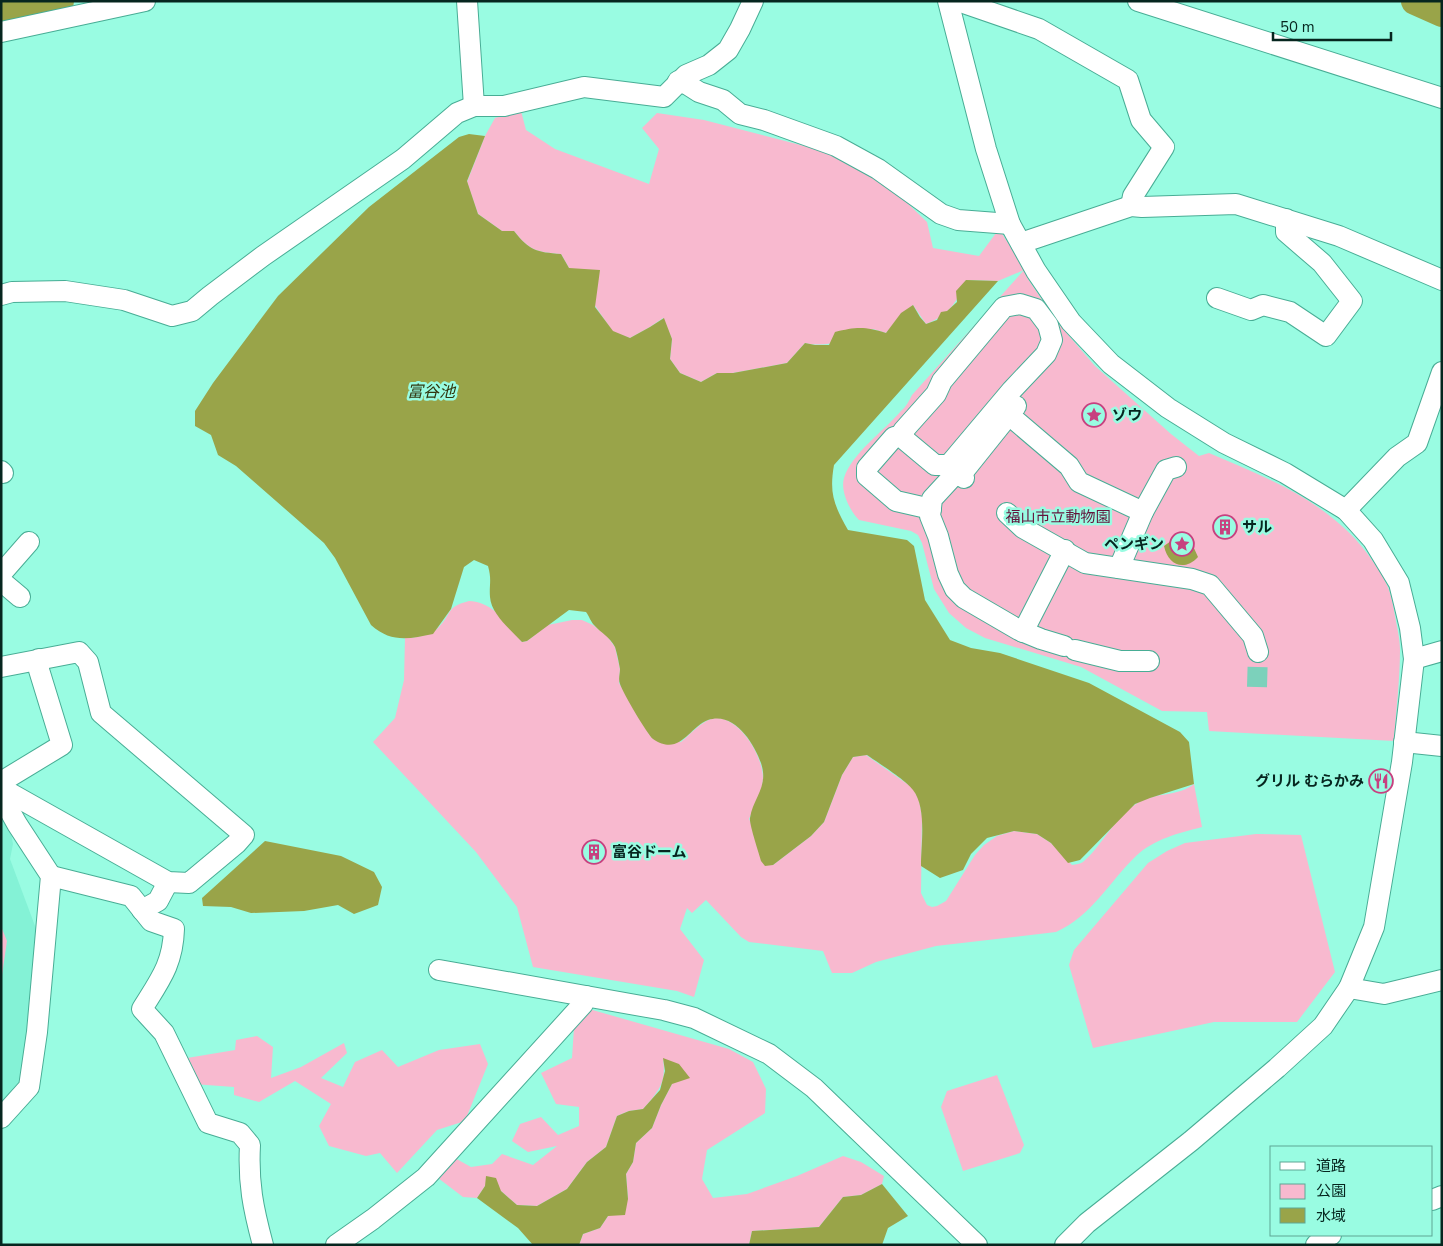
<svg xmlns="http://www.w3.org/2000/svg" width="1443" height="1246" font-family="'Nunito Sans','Noto Sans JP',sans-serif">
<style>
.built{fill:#84f2d6}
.green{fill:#f8b9cf}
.water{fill:#99a449}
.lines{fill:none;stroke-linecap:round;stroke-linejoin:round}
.river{stroke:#99a449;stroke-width:28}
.minor-tunnel{stroke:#7cd1bb;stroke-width:20;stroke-dasharray:20 10;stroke-linecap:butt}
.minor-casing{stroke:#48ad95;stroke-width:22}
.minor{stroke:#fff;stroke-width:20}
.labels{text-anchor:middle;stroke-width:5;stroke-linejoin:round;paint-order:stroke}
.poi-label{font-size:15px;font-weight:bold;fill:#06261f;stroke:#99fce2;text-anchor:start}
.park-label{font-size:15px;fill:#63143b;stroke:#99fce2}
.water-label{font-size:16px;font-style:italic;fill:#31350e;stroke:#99fce2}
</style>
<rect width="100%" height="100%" fill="#99fce2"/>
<!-- built -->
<path class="built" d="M1 809 8 817 13 844 10 859 41 942 22 1085 1 1109Z"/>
<!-- green -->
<g class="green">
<path d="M521 111 526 130 555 149 649 184 659 149 642 128 657 113 704 120 816 149 877 174 927 222 933 248 979 256 999 229 1025 269 1028 279 1057 322 1095 366 1171 434 1199 456 1209 453C1271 479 1336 505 1374 563 1378 569 1383 576 1386 583 1391 593 1393 604 1395 616 1397 627 1400 639 1400 650 1400 680 1396 711 1394 741L1209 731 1207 712 1162 711 1081 667 985 638 966 628 949 613 934 589 922 543 918 535 911 531 859 520C850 511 840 491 844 478 852 453 884 431 901 411 906 407 909 401 912 395L1024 270 998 281 966 280C957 302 949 315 926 324L913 305 886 333 873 329C850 337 830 349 805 343L787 363 733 373H717L701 382 680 373 670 359 672 339 663 318 650 327 630 338 613 332 569 268 561 254C536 252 530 251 514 231H502L478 214 467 182 485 136 495 118Z"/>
<path d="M469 601C494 602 507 624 522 642L527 641 548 625 572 620H582L593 625 607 636 615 647 620 669 619 683 651 737 681 742C691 734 703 719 716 718 741 718 763 757 763 778 763 792 755 806 749 819L773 865 811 836 824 822 842 775 853 757 866 755 913 788 919 800 922 816 921 893 927 905 932 907 937 906 946 901 975 855 984 845 997 836 1014 831 1037 834 1051 843 1072 865C1076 864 1080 864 1083 862 1102 846 1114 818 1136 804 1153 792 1178 797 1194 784L1202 827C1179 833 1154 839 1136 856 1109 882 1092 916 1056 932L936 946 876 962 852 973H832L823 951 749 942 741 937 706 900 692 913 687 908 680 929 704 960 694 997 677 991 533 967 517 907 476 852 373 742 395 718 404 680 405 638C415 638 431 635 438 628 453 613 445 607 469 601Z"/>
<path d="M1256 834 1301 835 1335 972 1297 1022H1214L1093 1048 1069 965 1074 950 1148 863 1167 851 1185 843Z"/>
<path d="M1 926 7 941 1 982Z"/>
<path d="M589 1009 729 1049 753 1062 766 1089 765 1113 707 1150 702 1179 713 1198 747 1194 797 1176 843 1156 861 1162 884 1176 882 1184 861 1195 843 1197 819 1227 752 1231 749 1245H579L583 1234 600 1228 608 1216 628 1199 626 1174 633 1162 636 1143 652 1128 661 1105 672 1084 663 1059C667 1083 658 1092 643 1109L629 1111 617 1116 606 1147 587 1162 567 1189 537 1206 517 1205 501 1191 485 1186 477 1198 463 1197 438 1178 453 1157 471 1167 492 1164 502 1154 533 1165 557 1146 528 1152 512 1141 520 1124 541 1117 558 1135 579 1126V1107L556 1104 541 1073 572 1058 574 1028Z"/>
<path d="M257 1036 273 1047 271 1078 301 1067 344 1043 347 1053 321 1078 343 1087 355 1062 382 1050 398 1067 439 1050 480 1044 488 1064 465 1121 437 1130 397 1173 380 1153 366 1156 329 1146 319 1126 331 1104 295 1081 259 1102 234 1095V1087L193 1084 187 1058 235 1050 236 1040Z"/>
<path d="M997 1075 1024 1145 1020 1153 963 1171 941 1107 947 1091Z"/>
</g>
<!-- water -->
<g class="water">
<path d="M469 134 485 136 467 181 478 214 502 231H514C530 251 536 252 561 254L569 268 600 270 595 307 613 331 630 338 650 327 664 318 672 339 670 359 680 373 701 382 717 373H733L787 363 805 343 815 345H829L835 332C855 327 865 326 886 333L901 313 913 305 920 317 926 324 937 320 941 312 947 311 957 302 956 291 966 280 998 281 834 465C829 494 834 505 848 530L907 540 914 546 925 600 950 640 971 648 1000 653 1089 683 1180 732 1189 742 1194 784 1150 798 1135 804 1080 860 1068 863 1051 843 1037 834 1014 831 987 838 971 854 963 870 940 878 921 866C921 844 927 808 913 790 907 781 877 762 867 755L853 757 842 775 824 822 811 836 773 865 765 866 761 861C759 853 749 824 750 818 753 798 769 787 761 763 754 743 734 711 708 720 688 728 680 757 653 739 647 734 623 693 620 684 618 679 620 674 620 669 619 663 617 653 615 647 610 637 601 633 594 625 591 622 589 616 586 612L569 610 527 641 522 642C511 630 491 614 490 597 489 585 492 580 488 566L474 560 464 567 451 609 433 634C409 639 391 643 371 625L335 558 324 543 236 466 218 455 211 435 195 426V411L213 383 278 296 369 207 459 137Z"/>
<path d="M1171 541 1170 544 1177 547 1179 553 1182 554 1193 546 1198 557C1184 572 1168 565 1164 546Z"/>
<path d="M265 841 341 856 374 872 382 887 378 905 354 914 338 905 304 911 251 913 231 907 203 906 202 898Z"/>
<path d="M663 1058 679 1064 690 1078 672 1084 661 1105 652 1128 636 1143 633 1162 626 1174 628 1199 625 1215 608 1216 600 1228 583 1234 579 1245H533L518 1228 477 1198 485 1186 486 1176 496 1178 501 1191 517 1205 537 1206 567 1189 587 1162 606 1147 617 1116 629 1111 643 1109 660 1090 665 1071Z"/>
<path d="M882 1184 908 1216 888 1228 882 1245H749L752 1231 819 1227 843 1197 861 1195Z"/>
</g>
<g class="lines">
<!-- river -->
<g class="river">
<path d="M1415 1 1442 13"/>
<path d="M1 14 60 1"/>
</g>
<!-- minor-tunnel -->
<path class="minor-tunnel" d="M1257 687 1258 652"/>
<!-- minor casing -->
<g class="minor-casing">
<g id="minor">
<path d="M467 1 474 106"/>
<path d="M948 1 986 149 1010 224 1036 271 1071 322 1111 364 1168 408 1224 443 1285 473 1346 510 1373 540 1399 583 1410 628 1414 659 1402 762 1374 927 1349 988 1323 1026 1277 1068 1191 1141 1087 1223 1065 1245"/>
<path d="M958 1 1039 29 1128 80 1141 120 1164 147 1133 196 1131 206"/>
<path d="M1138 1 1442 98"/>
<path d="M1 32 145 1"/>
<path d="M678 81 688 85 699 92 723 100 740 114 764 120 836 146 878 169 941 214 958 220 1010 224"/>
<path d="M1021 243 1131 206 1142 207 1236 204 1339 236 1442 280"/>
<path d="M1 295 12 292 65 291 124 300 172 316 192 311 210 296 263 256 403 159 457 113 474 106H504L584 87 664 97 686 75 709 65 728 50 740 29 753 1"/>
<path d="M1217 298 1251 310 1263 305 1290 312 1326 336 1352 301 1322 263 1286 232V219"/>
<path d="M1009 415 1069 466 1079 482 1143 512"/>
<path d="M904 435 894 437 867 468V476L896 501 931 509"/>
<path d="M948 466 1012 390 1046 354 1052 340 1048 325 1036 309 1020 304 1004 307 942 381 936 394 903 431 905 440 935 465H946L964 478"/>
<path d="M1 471 3 473"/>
<path d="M956 473 932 499 930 516 938 536 948 574 955 589 964 598 1019 630 1041 639 1064 646"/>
<path d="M960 476 1016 406"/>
<path d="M1346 510 1397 457 1417 443 1442 372"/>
<path d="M1007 513 1023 528 1085 563 1192 579 1210 585 1253 636 1258 652"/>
<path d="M1119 568 1143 512 1166 470 1176 467"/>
<path d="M1 574 29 542"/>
<path d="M1 581 20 597"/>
<path d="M1023 632 1065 550"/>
<path d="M1075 650 1120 661H1149"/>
<path d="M1414 659 1442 651"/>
<path d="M1 667 79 652 88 662 101 713 244 835 237 843 189 883 168 882 1 788"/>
<path d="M1404 742 1442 746"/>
<path d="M1 782 62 745 39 670V659"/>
<path d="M1 795 17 824 51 876 37 1032 29 1087 1 1118"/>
<path d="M51 876 131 896 151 921 174 929C173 964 160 980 142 1009L164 1033 208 1123 240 1133 250 1145C248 1183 253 1208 263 1245"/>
<path d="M142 910 158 901 168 882"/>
<path d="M439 970 664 1010 694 1018 769 1054 814 1088 977 1245"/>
<path d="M1349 988 1384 994 1442 980"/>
<path d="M1432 1200 1442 1196"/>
<path d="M336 1245 373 1219 426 1177 583 1004 586 996"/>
<path d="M1316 1245 1326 1236 1331 1235"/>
</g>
</g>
<!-- minor -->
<use href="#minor" class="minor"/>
</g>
<!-- icons -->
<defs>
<g id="sight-ring" transform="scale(1.25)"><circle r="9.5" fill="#99fce2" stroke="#c7407f" stroke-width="1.5"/><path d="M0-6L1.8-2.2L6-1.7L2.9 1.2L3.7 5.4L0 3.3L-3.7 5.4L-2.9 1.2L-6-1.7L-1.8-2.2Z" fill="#c7407f"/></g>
<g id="building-ring" transform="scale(1.25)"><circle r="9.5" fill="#99fce2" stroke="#c7407f" stroke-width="1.5"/><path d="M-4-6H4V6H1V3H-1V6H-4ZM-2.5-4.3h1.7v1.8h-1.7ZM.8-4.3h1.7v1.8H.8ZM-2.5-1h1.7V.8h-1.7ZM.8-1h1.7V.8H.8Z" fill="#c7407f"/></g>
<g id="restaurant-ring" transform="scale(1.25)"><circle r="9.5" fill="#99fce2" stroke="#c7407f" stroke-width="1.5"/><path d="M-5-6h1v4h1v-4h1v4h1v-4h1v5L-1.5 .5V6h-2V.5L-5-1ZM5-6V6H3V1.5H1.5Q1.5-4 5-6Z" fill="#c7407f"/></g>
</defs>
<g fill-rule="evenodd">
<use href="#sight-ring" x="1094" y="415"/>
<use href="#building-ring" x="1225" y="527"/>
<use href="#sight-ring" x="1182" y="544"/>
<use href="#restaurant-ring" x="1381" y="781"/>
<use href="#building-ring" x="594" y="852"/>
</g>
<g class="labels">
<!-- poi labels -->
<g class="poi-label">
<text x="1112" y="420">ゾウ</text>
<text x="1242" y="532">サル</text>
<text x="1164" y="549" text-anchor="end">ペンギン</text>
<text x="1364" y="786" text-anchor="end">グリル むらかみ</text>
<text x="612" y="857">富谷ドーム</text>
</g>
<!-- park labels -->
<g class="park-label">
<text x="1058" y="522">福山市立動物園</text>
</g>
<!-- water labels -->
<g class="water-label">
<text x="431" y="397">富谷池</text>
</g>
</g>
<!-- border -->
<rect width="1443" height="1246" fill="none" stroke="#06261f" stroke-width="5"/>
<!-- legend -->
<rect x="1270" y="1146" width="162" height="90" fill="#99fce2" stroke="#5ea694"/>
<rect x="1280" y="1162" width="25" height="8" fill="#ffffff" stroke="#5ea694"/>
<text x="1316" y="1171" font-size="15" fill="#06261f">道路</text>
<rect x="1280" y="1184" width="25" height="15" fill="#f8b9cf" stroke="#5ea694"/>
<text x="1316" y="1196" font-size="15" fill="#06261f">公園</text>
<rect x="1280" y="1208" width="25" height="15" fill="#99a449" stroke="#5ea694"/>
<text x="1316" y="1221" font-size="15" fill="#06261f">水域</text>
<!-- scale -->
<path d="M1273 32v8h118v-8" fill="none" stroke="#06261f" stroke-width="2.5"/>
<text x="1280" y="32" font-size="15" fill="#06261f" stroke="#99fce2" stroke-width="4" paint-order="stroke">50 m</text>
</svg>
